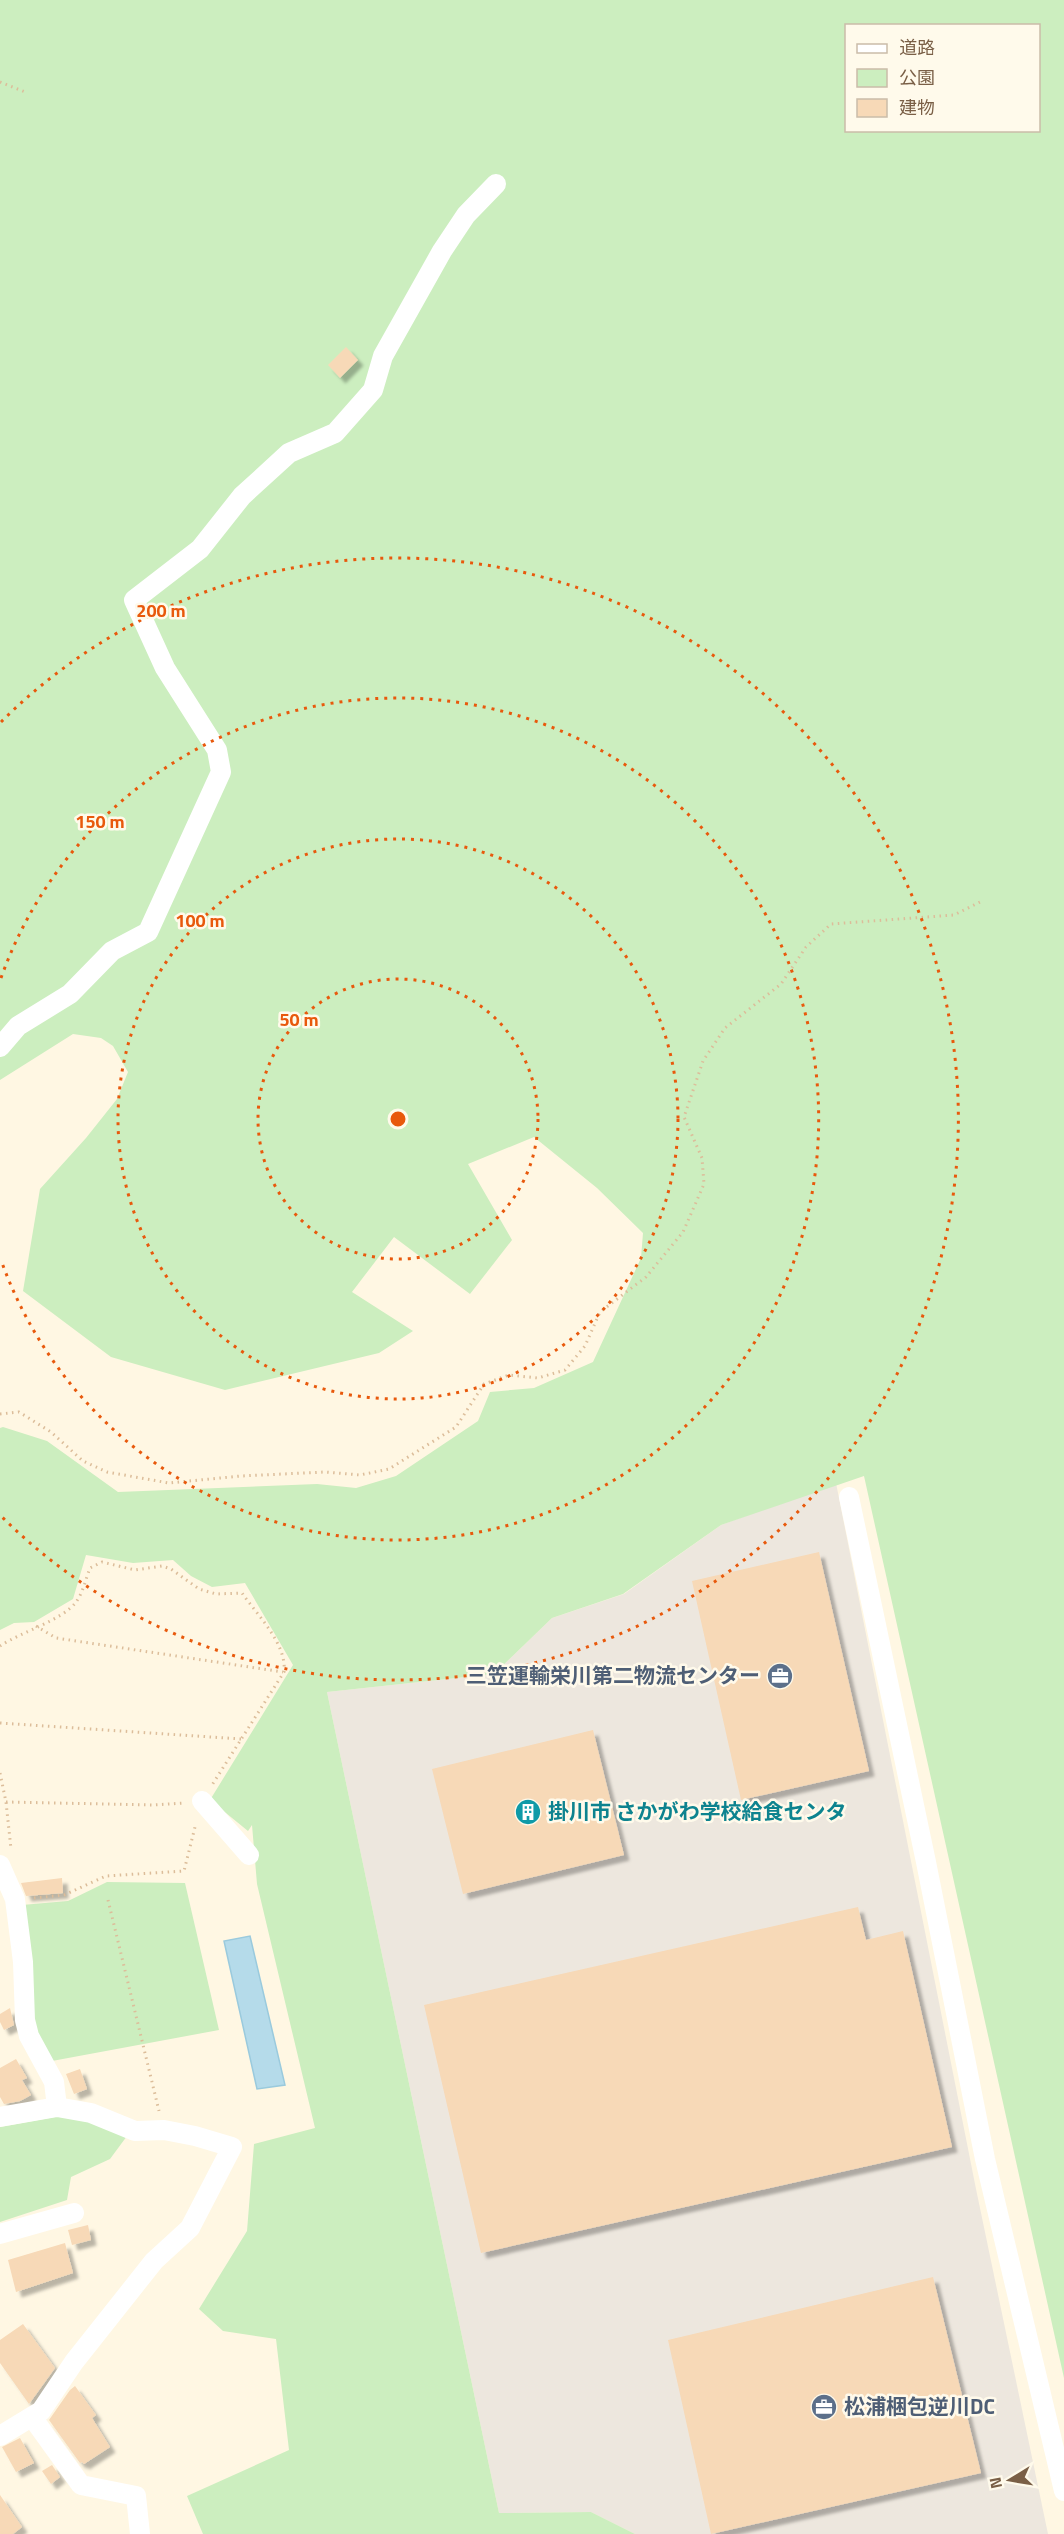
<svg xmlns="http://www.w3.org/2000/svg" width="1064" height="2534" font-family="'Titillium Web','Noto Sans JP',sans-serif">
<style>
.industrial{fill:#ede7de}
.green{fill:#cceebf;fill-rule:evenodd}
.water{fill:#b5dbea;stroke:#9acadd;stroke-width:1.5}
.building{fill:#f7d9b7;filter:url(#shadow)}
.lines{fill:none;stroke-linecap:round;stroke-linejoin:round}
.path{stroke:#dcbd9a;stroke-width:3;stroke-dasharray:1.5 4.5;stroke-linecap:butt}
.minor{stroke:#fff;stroke-width:20}
.ring{fill:none;stroke:#e8590c;stroke-width:3;stroke-dasharray:3 6}
.labels{text-anchor:middle;stroke-width:5;stroke-linejoin:round;paint-order:stroke}
.service-label{font-size:21px;font-weight:bold;fill:#4e5e75;stroke:#fffaeb;text-anchor:end}
.culture-label{font-size:21px;font-weight:bold;fill:#0d838f;stroke:#fffaeb;text-anchor:start}
.centre{fill:#e8590c;stroke:#fffaeb;stroke-width:3}
.ring-label{font-size:18px;text-anchor:middle;font-weight:bold;fill:#e8590c;stroke:#fffaeb;stroke-width:5;stroke-linejoin:round;paint-order:stroke}
</style>
<defs>
<filter id="shadow"><feDropShadow dx="5.5" dy="5.5" stdDeviation="1.5" flood-color="#0004"/></filter>
</defs>
<rect width="100%" height="100%" fill="#fff7e3"/>
<!-- industrial -->
<path class="industrial" d="M836 1483 976 2189 1048 2534H635L591 2512 499 2513 327 1692 494 1674 552 1618 624 1594 721 1525Z"/>
<!-- green -->
<g class="green">
<path d="M0 0H1064V2378L864 1476 721 1525 623 1594 552 1618 494 1674 327 1692 499 2513 591 2512 635 2534H203L187 2496 289 2450 276 2339 223 2331 199 2309 247 2231 254 2144 315 2128 257 1884 252 1825 248 1831 210 1800 293 1665 245 1583 212 1587 191 1576 173 1560 133 1563 86 1555 73 1599 34 1622 14 1623 0 1630V1428L3 1427 47 1441 118 1492 317 1484 356 1488 396 1476 478 1421 490 1392 534 1388 593 1362 641 1258 643 1233 597 1188 534 1137 468 1164 512 1240 470 1294 394 1237 352 1292 413 1331 379 1353 225 1390 111 1357 23 1291 40 1189 86 1138 117 1099 128 1072 113 1046 101 1038 73 1034 0 1080ZM846 26H1038V130H846Z"/>
<path d="M107 1882 185 1883 219 2030 52 2061 30 2022 22 1905 68 1901Z"/>
<path d="M66 2115 104 2125 127 2136 110 2159 71 2177 67 2200 0 2222V2127Z"/>
</g>
<!-- water -->
<path class="water" d="M250 1936 285 2085 257 2089 224 1941Z"/>
<!-- building -->
<g class="building">
<path d="M346 347 358 360 340 378 328 365Z"/>
<path d="M819 1552 869 1771 741 1800 692 1581Z"/>
<path d="M593 1730 624 1855 463 1894 432 1769Z"/>
<path d="M62 1878 63 1893 26 1896 21 1883Z"/>
<path d="M858 1907 866 1940 903 1931 952 2147 481 2253 424 2005Z"/>
<path d="M10 2008 14 2025 4 2030 0 2022V2014Z"/>
<path d="M16 2059 27 2078 22 2080 31 2095 20 2101 4 2104 0 2097V2068Z"/>
<path d="M80 2069 87 2089 74 2094 66 2074Z"/>
<path d="M88 2225 91 2240 72 2245 68 2230Z"/>
<path d="M65 2243 73 2273 16 2292 8 2260Z"/>
<path d="M933 2277 981 2473 711 2534 668 2340Z"/>
<path d="M23 2324 55 2368 29 2404 0 2363V2340Z"/>
<path d="M75 2386 96 2415 92 2418 110 2447 84 2464 82 2462 80 2463 49 2420 70 2390Z"/>
<path d="M20 2438 34 2463 16 2472 2 2447Z"/>
<path d="M52 2465 60 2477 51 2484 42 2471Z"/>
<path d="M0 2495 22 2527 13 2534H0Z"/>
</g>
<g class="lines">
<!-- path -->
<g class="path">
<path d="M0 82 25 92"/>
<path d="M0 1414 19 1412 51 1432 83 1461 107 1472 169 1483 241 1476 325 1472 360 1475 389 1469 456 1427 484 1384 509 1375 538 1378 565 1370 585 1346 600 1312 646 1277 683 1232 704 1184 702 1158 684 1117 703 1061 725 1028 781 984 806 947 831 924 954 915 980 902"/>
<path d="M36 1626 56 1638 283 1672"/>
<path d="M0 1646C21 1632 63 1620 76 1602 83 1593 86 1578 90 1568L102 1562 135 1570 162 1566 171 1569 199 1589 216 1594 242 1593C258 1616 287 1644 284 1672L212 1785"/>
<path d="M0 1723 241 1739"/>
<path d="M0 1773 6 1802 11 1849"/>
<path d="M6 1802 153 1805 184 1803"/>
<path d="M34 1898 64 1895 106 1876 184 1871 196 1823"/>
<path d="M108 1900 159 2111"/>
</g>
<!-- minor -->
<g class="minor">
<path d="M0 1047 18 1026 70 994 112 951 148 932 221 772 217 750 165 668 134 600 200 549 242 496 289 453 335 433 373 390 383 356 442 251 466 215 496 184"/>
<path d="M849 1497 926 1862 985 2159 1064 2491"/>
<path d="M202 1801 249 1855"/>
<path d="M0 1865 15 1899 23 1962 25 2020 29 2036 54 2082 57 2107"/>
<path d="M0 2117 57 2107 91 2113 135 2131 164 2130 195 2136 232 2147 190 2228 154 2261 74 2362 41 2411 0 2436"/>
<path d="M0 2234 74 2213"/>
<path d="M32 2417 81 2485 136 2496 140 2534"/>
</g>
</g>
<!-- distance rings -->
<g class="ring">
<circle cx="398" cy="1119" r="140"/>
<circle cx="398" cy="1119" r="280"/>
<path d="M1 978A421 421 0 1 1 1 1260"/>
<path d="M1 722A561 561 0 1 1 1 1516"/>
</g>
<!-- icons -->
<defs>
<g id="office-disc" transform="scale(1.35)"><circle r="9.5" fill="#5c6f8a" stroke="#fffaeb"/><path d="M-6-3h4V-5.5h4V-3h4V5H-6ZM-1-4.5V-3h2v-1.5ZM-6 0V1H6V0Z" fill="#fff"/></g>
<g id="building-disc" transform="scale(1.35)"><circle r="9.5" fill="#0f9aa8" stroke="#fffaeb"/><path d="M-4-6H4V6H1V3H-1V6H-4ZM-2.5-4.3h1.7v1.8h-1.7ZM.8-4.3h1.7v1.8H.8ZM-2.5-1h1.7V.8h-1.7ZM.8-1h1.7V.8H.8Z" fill="#fff"/></g>
</defs>
<g fill-rule="evenodd">
<use href="#office-disc" x="780" y="1676"/>
<use href="#building-disc" x="528" y="1812"/>
<use href="#office-disc" x="824" y="2407"/>
</g>
<g class="labels">
<!-- service labels -->
<g class="service-label">
<text x="760" y="1683">三笠運輸栄川第二物流センター</text>
<text x="844" y="2414" text-anchor="start">松浦梱包逆川DC</text>
</g>
<!-- culture labels -->
<g class="culture-label">
<text x="548" y="1819">掛川市 さかがわ学校給食センタ</text>
</g>
</g>
<circle cx="398" cy="1119" r="9" class="centre"/>
<g class="ring-label">
<text x="161" y="617">200 m</text>
<text x="100" y="828">150 m</text>
<text x="200" y="927">100 m</text>
<text x="299" y="1026">50 m</text>
</g>
<!-- legend -->
<rect x="845" y="24" width="195" height="108" fill="#fffaeb" stroke="#cabca9" stroke-width="1.5"/>
<rect x="857" y="44" width="30" height="9" fill="#ffffff" stroke="#cabca9" stroke-width="1.5"/>
<text x="899" y="54" font-size="18" fill="#7a5f46">道路</text>
<rect x="857" y="69" width="30" height="18" fill="#cceebf" stroke="#cabca9" stroke-width="1.5"/>
<text x="899" y="84" font-size="18" fill="#7a5f46">公園</text>
<rect x="857" y="99" width="30" height="18" fill="#f7d9b7" stroke="#cabca9" stroke-width="1.5"/>
<text x="899" y="114" font-size="18" fill="#7a5f46">建物</text>
<!-- north arrow -->
<g transform="translate(1010 2480) rotate(259)" stroke="#fffaeb" stroke-width="4.5" paint-order="stroke">
<path d="M0-4.5L10 22L0 15L-10 22Z" fill="#7a5f46"/>
<text y="-9" font-size="16" font-weight="bold" text-anchor="middle" fill="#7a5f46">N</text>
</g>
</svg>
